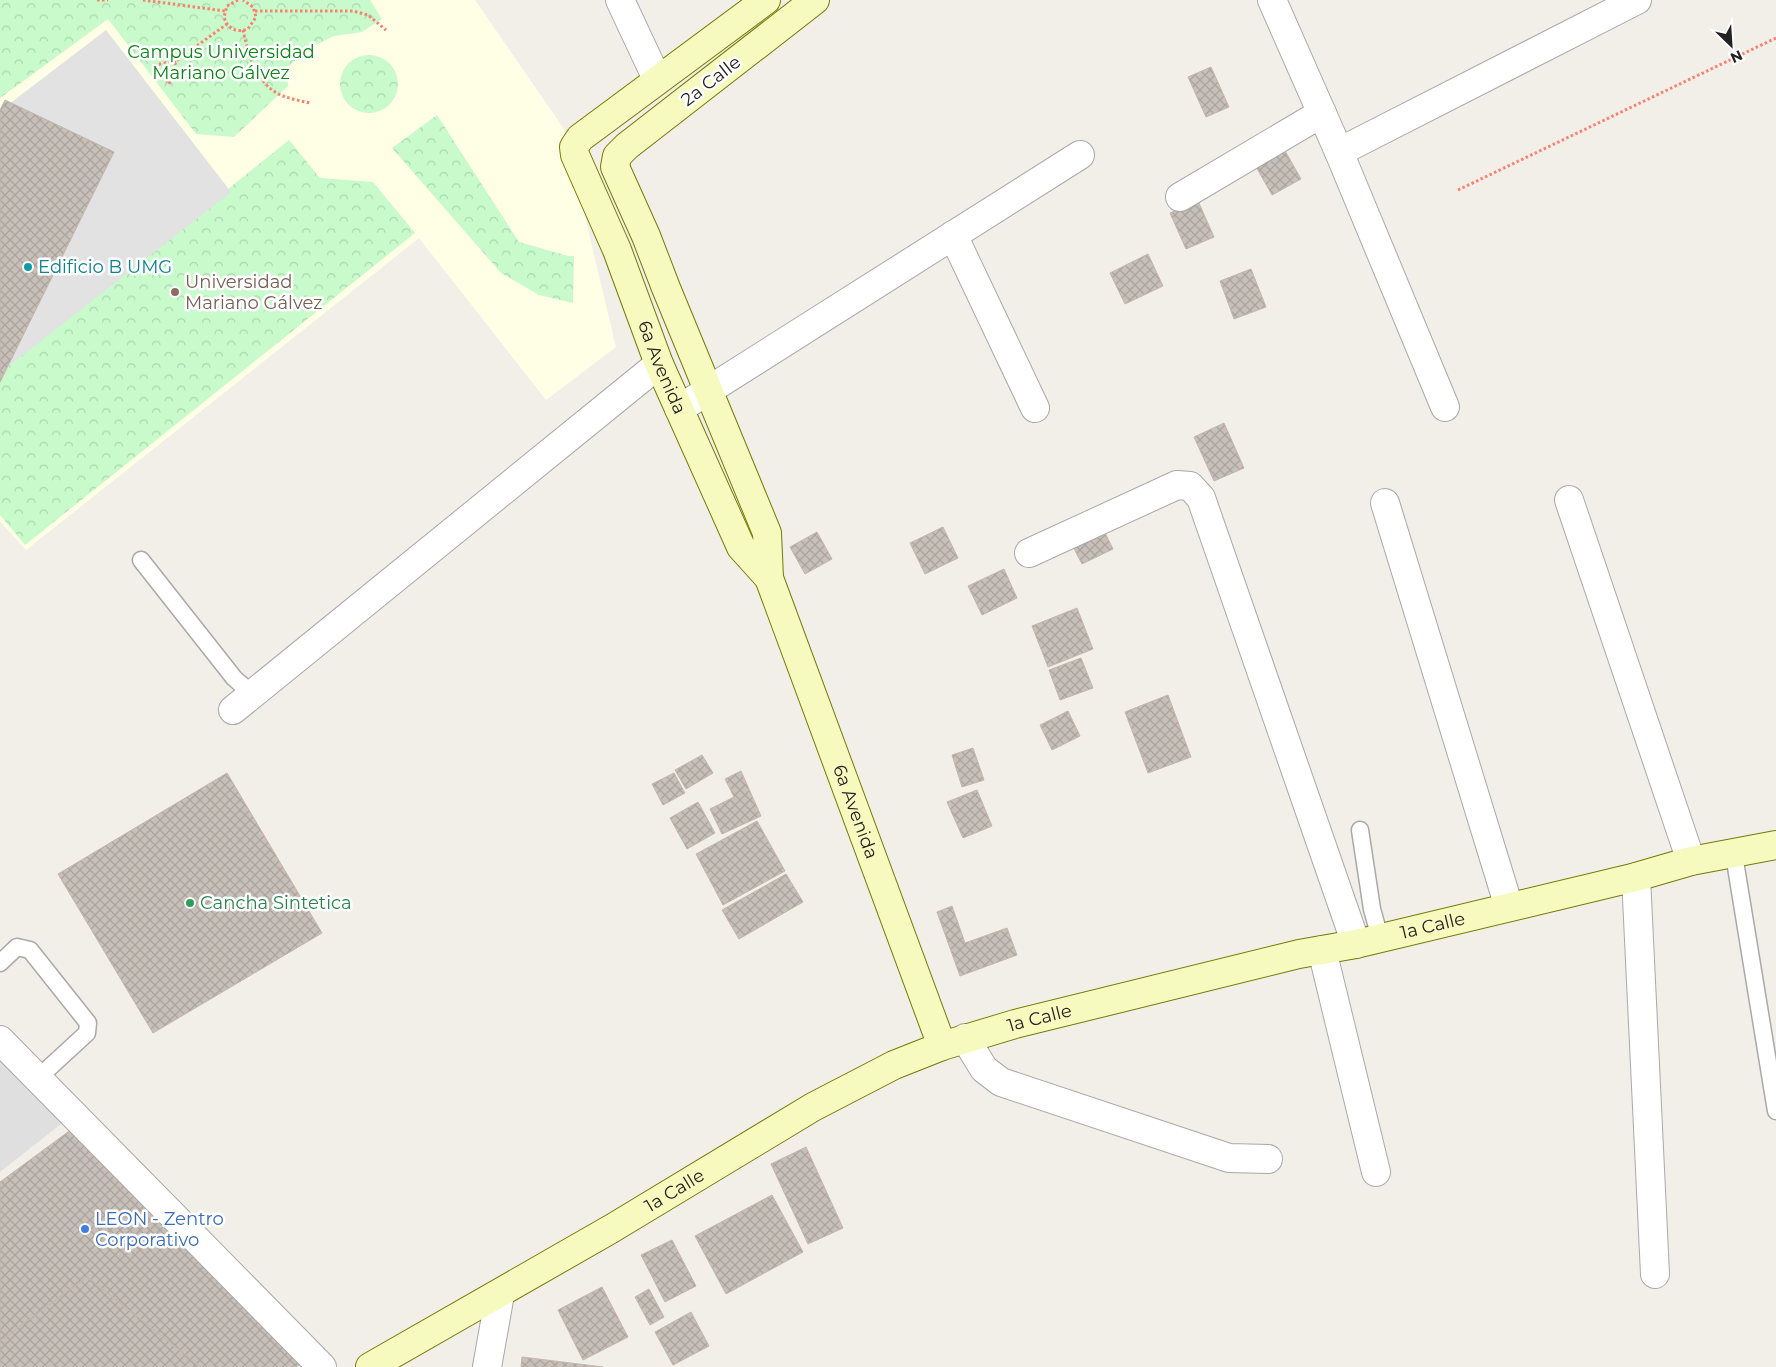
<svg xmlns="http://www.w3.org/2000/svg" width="1776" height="1367" font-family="Montserrat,sans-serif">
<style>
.residential{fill:#e0dfdf}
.education{fill:#ffffe5}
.park{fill:url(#park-crowns)}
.parking{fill:#e2e2e2}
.building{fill:url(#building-cross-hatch);stroke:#c4b6ab}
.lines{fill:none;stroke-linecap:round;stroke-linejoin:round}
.lane-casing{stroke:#a9a9a9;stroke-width:19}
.street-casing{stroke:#a9a9a9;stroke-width:30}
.secondary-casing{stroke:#707d05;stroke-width:30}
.path{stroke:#fa8072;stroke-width:3;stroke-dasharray:2.5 2.5;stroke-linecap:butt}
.lane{stroke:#fff;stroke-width:16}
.street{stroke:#fff;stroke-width:28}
.secondary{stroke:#f7fabf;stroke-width:28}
.culture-dot{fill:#0f9aa8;stroke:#fff;stroke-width:2}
.education-dot{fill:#8d6e63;stroke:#fff;stroke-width:2}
.leisure-dot{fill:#2e9e5b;stroke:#fff;stroke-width:2}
.shop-dot{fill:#3f7fe0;stroke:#fff;stroke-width:2}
.labels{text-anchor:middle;stroke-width:5;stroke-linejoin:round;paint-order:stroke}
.park-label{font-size:18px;fill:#0c8416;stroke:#fff}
.street-label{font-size:18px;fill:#222;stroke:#fff}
.culture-label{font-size:18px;fill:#0d838f;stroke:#fff;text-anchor:start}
.education-label{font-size:18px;fill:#785e54;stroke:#fff;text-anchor:start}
.leisure-label{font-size:18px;fill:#27864d;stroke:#fff;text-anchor:start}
.shop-label{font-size:18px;fill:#366cbe;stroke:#fff;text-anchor:start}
</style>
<defs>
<pattern id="park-crowns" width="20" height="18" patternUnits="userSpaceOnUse" patternTransform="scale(1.25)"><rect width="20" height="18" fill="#c8facc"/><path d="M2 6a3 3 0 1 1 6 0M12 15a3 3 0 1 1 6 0" fill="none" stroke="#acd6af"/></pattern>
<pattern id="building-cross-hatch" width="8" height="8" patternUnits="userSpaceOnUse" patternTransform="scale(1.25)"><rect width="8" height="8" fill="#c7bfb8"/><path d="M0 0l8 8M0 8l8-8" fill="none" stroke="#aba49e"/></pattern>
</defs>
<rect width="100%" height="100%" fill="#f2efe9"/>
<!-- residential -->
<path class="residential" d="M0 1056 65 1121 0 1172Z"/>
<!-- education -->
<path class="education" d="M0 0H475L564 129 616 347 546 400 419 238 26 550 0 521Z"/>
<!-- park -->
<g class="park">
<path d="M0 0H370L382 19 362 32 334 36 307 49 287 68 288 86 234 137 196 134 108 19 0 98Z"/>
<circle cx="369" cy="84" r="29"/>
<path d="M437 115 519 242 568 256H574L573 303 539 295 501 273 392 148Z"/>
<path d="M289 140 320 178 373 182 415 233 25 545 0 515V372Z"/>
</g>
<!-- parking -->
<path class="parking" d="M106 30 231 192 0 373V111Z"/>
<!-- building -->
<g class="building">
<path d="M1211 67 1229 107 1206 117 1188 77Z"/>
<path d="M5 100 114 152 0 382V110Z"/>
<path d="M1284 149 1301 179 1272 195 1255 165Z"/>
<path d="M1198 201 1214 237 1186 249 1170 213Z"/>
<path d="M1148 254 1163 286 1125 304 1110 273Z"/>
<path d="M1251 269 1266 307 1234 319 1220 281Z"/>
<path d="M1224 423 1244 468 1214 481 1194 437Z"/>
<path d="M1100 523 1113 549 1082 564 1069 539Z"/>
<path d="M943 527 958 558 925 574 910 543Z"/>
<path d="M817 532 832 559 805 574 790 547Z"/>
<path d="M1004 569 1017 598 982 615 968 586Z"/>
<path d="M1077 608 1093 649 1048 667 1032 626Z"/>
<path d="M1081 658 1093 688 1060 700 1049 670Z"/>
<path d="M1168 695 1191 757 1148 773 1125 712Z"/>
<path d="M1068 711 1080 736 1052 750 1040 725Z"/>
<path d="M973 748 984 780 962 787 952 755Z"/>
<path d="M702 755 713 773 686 789 675 770Z"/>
<path d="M741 771 761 816 722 834 710 809 734 797 725 779Z"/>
<path d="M227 773 322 933 153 1033 58 874Z"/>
<path d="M674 773 685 793 663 805 652 784Z"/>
<path d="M977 790 992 826 963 838 947 802Z"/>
<path d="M698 802 715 833 687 849 670 818Z"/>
<path d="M757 821 785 871 723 905 696 854Z"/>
<path d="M786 874 803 902 739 939 722 910Z"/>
<path d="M952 906 965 943 1007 928 1017 955 960 976 937 912Z"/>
<path d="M72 1129 303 1363 296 1367H201L87 1277 0 1341V1182Z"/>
<path d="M806 1147 843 1228 808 1244 771 1164Z"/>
<path d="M772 1195 803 1252 726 1294 695 1236Z"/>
<path d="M672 1240 696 1286 665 1302 641 1255Z"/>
<path d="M87 1277 201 1367H0V1341Z"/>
<path d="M602 1287 628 1337 583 1360 558 1310Z"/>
<path d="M649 1289 664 1317 650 1325 635 1297Z"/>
<path d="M691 1312 709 1346 673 1365 655 1332Z"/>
<path d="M522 1357 603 1367H521Z"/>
</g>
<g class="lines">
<!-- lane casing -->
<g class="lane-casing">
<g id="lane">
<path d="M141 560 234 678 252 694"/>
<path d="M1360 830 1372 909 1380 938"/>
<path d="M1734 855 1776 1111"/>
<path d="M0 963 17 947 30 950 88 1023 87 1033 38 1078"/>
</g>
</g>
<!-- street casing -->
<g class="street-casing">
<g id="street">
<path d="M620 0 657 79"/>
<path d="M1272 0 1339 152 1445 407"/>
<path d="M1339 152 1637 0"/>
<path d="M1180 197 1322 113"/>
<path d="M953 235 1035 408"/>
<path d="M679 409 1080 155"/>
<path d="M1569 500 1691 861"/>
<path d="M1385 503 1509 907"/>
<path d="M1029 553 1177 485 1190 486 1201 498 1356 944"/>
<path d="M233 710 659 364"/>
<path d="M1636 877 1655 1274"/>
<path d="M1322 950 1376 1172"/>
<path d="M965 1038 984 1069 1001 1082 1229 1158 1268 1159"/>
<path d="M0 1040 322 1367"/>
<path d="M487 1367 500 1294"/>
</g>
</g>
<!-- secondary casing -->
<g class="secondary-casing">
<g id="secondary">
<path id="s1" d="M766 0 580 138 574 147 575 155 617 250 659 364 741 547 769 578"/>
<path id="s2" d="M815 0 627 146 617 156 615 167 646 236 666 288 767 533 769 578 942 1046"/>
<path id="s3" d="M370 1367 611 1229 813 1107 894 1065 942 1046 1015 1024 1299 954 1356 944 1636 877 1691 861 1776 845"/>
</g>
</g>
<!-- path -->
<g class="path">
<path d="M97 0H108"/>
<path d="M143 0 225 11"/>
<path d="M238 0 227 6 224 17C227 29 237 33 248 29L256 17 253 7 243 0"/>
<path d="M255 11H353L368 15 386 30"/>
<path d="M243 30C248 54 257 86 283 96 291 99 301 101 310 103"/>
<path d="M176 61 155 65 169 84 176 61 227 24"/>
<path d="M1458 190 1776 38"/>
</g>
<!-- lane -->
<use href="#lane" class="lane"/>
<!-- street -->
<use href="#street" class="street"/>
<!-- secondary -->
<use href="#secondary" class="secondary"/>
</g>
<!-- markers -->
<circle class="culture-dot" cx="28" cy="267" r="5"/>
<circle class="education-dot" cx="175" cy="292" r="5"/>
<circle class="leisure-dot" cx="190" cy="903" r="5"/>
<circle class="shop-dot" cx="85" cy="1229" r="5"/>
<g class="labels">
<!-- park labels -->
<g class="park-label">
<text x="221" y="58">Campus Universidad<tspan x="221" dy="21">Mariano Gálvez</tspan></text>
</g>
<!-- street labels -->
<g class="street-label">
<text transform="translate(711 81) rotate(-38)" y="6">2a Calle</text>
<text dy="6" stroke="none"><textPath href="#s1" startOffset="480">6a Avenida</textPath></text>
<text dy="6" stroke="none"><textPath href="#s2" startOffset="954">6a Avenida</textPath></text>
<text dy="6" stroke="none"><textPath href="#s3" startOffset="1162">1a Calle</textPath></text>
<text dy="6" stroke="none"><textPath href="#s3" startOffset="758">1a Calle</textPath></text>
<text dy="6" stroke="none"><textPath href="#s3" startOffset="352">1a Calle</textPath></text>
</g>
<!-- culture labels -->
<g class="culture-label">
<text x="38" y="273">Edificio B UMG</text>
</g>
<!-- education labels -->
<g class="education-label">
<text x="185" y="288">Universidad<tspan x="185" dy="21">Mariano Gálvez</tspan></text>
</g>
<!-- leisure labels -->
<g class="leisure-label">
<text x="200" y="909">Cancha Sintetica</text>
</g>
<!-- shop labels -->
<g class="shop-label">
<text x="95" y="1225">LEON - Zentro<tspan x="95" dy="21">Corporativo</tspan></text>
</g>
</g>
<!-- north arrow -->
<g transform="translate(1731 45) rotate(155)" stroke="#ffffff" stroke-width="4" paint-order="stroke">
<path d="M0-4L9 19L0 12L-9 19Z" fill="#222222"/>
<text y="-8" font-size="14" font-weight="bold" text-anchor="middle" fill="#222222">N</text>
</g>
</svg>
